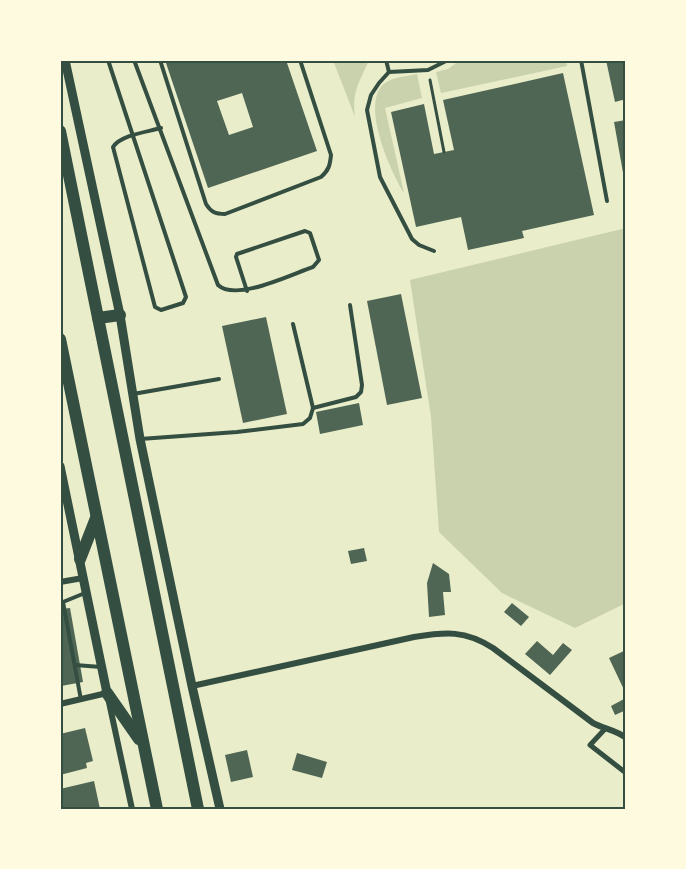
<svg xmlns="http://www.w3.org/2000/svg" width="686" height="869" font-family="'Source Sans 3',sans-serif">
<style>
.green{fill:#cad2ad}
.building{fill:#4f6655;fill-rule:evenodd}
.lines{fill:none;stroke-linecap:round;stroke-linejoin:round}
.path{stroke:#344e41;stroke-width:3}
.service{stroke:#344e41;stroke-width:4}
.pedestrian{stroke:#344e41;stroke-width:5}
.minor{stroke:#344e41;stroke-width:6}
.tertiary{stroke:#344e41;stroke-width:9}
.primary{stroke:#344e41;stroke-width:12}
.neatline{fill:none;stroke:#344e41;stroke-width:2}
</style>
<rect width="100%" height="100%" fill="#e9edc9"/>
<!-- green -->
<g class="green">
<path d="M333 60H369C359 84 352 90 355 117Z"/>
<path d="M460 60H566L567 66 441 93 436 72 448 69Z"/>
<path d="M417 74 422 98 385 108 404 193C391 172 359 102 385 83 393 77 408 76 417 74Z"/>
<path d="M626 228V603L575 628 502 593 439 532 431 417 410 280Z"/>
</g>
<!-- building -->
<g class="building">
<path d="M165 60H286L317 151 208 188ZM242 93 253 127 229 135 217 101Z"/>
<path d="M606 60H626V99L615 102Z"/>
<path d="M563 73 594 215 522 231 524 238 468 250 461 217 416 227 391 112 424 104 434 154 454 150 443 100Z"/>
<path d="M626 120V184H625L614 122Z"/>
<path d="M401 294 422 398 387 405 367 301Z"/>
<path d="M266 317 287 414 243 423 222 326Z"/>
<path d="M359 403 363 425 320 434 316 412Z"/>
<path d="M364 548 367 561 351 564 348 551Z"/>
<path d="M433 563 449 574 451 592H443L445 615 429 617 427 583Z"/>
<path d="M512 603 529 617 521 626 504 612Z"/>
<path d="M70 608 83 682 61 686 60 609Z"/>
<path d="M537 641 553 655 563 643 572 650 550 675 525 654Z"/>
<path d="M626 650V694L609 658Z"/>
<path d="M624 699 626 710 615 715 611 706Z"/>
<path d="M85 728 93 761 86 763 87 768 60 775V734Z"/>
<path d="M247 750 253 777 231 782 225 755Z"/>
<path d="M297 753 327 762 322 778 292 770Z"/>
<path d="M94 781 100 809H60V789Z"/>
</g>
<g class="lines">
<!-- path -->
<path class="path" d="M430 80 444 152"/>
<!-- service -->
<g class="service">
<path d="M108 60 186 297 183 303 161 310 155 307 113 147C121 135 147 132 161 128"/>
<path d="M134 60 218 285C236 302 292 274 313 267L319 260 310 233 305 231 237 254 236 257 247 291"/>
<path d="M160 60 206 204C211 212 215 214 225 214L321 177C329 170 330 165 331 155L300 60"/>
<path d="M386 60 389 72 428 70 448 60"/>
<path d="M581 60 607 201"/>
<path d="M389 72 379 83 371 95 367 110 380 177 412 239 419 245 434 251"/>
<path d="M133 394 219 379"/>
<path d="M313 408 356 397 361 392 362 385 350 305"/>
<path d="M140 439 237 432 303 424 310 418 313 408 293 324"/>
<path d="M75 665 101 667"/>
<path d="M81 700 63 602 85 593"/>
</g>
<!-- pedestrian -->
<path class="pedestrian" d="M605 729 590 745 626 773"/>
<!-- minor -->
<g class="minor">
<path d="M60 582 83 578"/>
<path d="M192 686 414 637C446 632 465 630 493 648L593 723C604 729 616 730 626 738"/>
<path d="M60 704 107 693 132 809"/>
</g>
<!-- tertiary -->
<g class="tertiary">
<path d="M65 60 120 315 140 439 192 686 220 809"/>
<path d="M60 466 107 693"/>
</g>
<!-- primary -->
<g class="primary">
<path d="M60 131 198 809"/>
<path d="M98 318 120 315"/>
<path d="M60 339 157 809"/>
<path d="M80 559 96 518"/>
<path d="M107 693 139 739"/>
</g>
</g>
<!-- border -->
<rect width="686" height="869" fill="none" stroke="#fefae0" stroke-width="123"/>
<rect x="62" y="62" width="562" height="746" class="neatline"/>
</svg>
